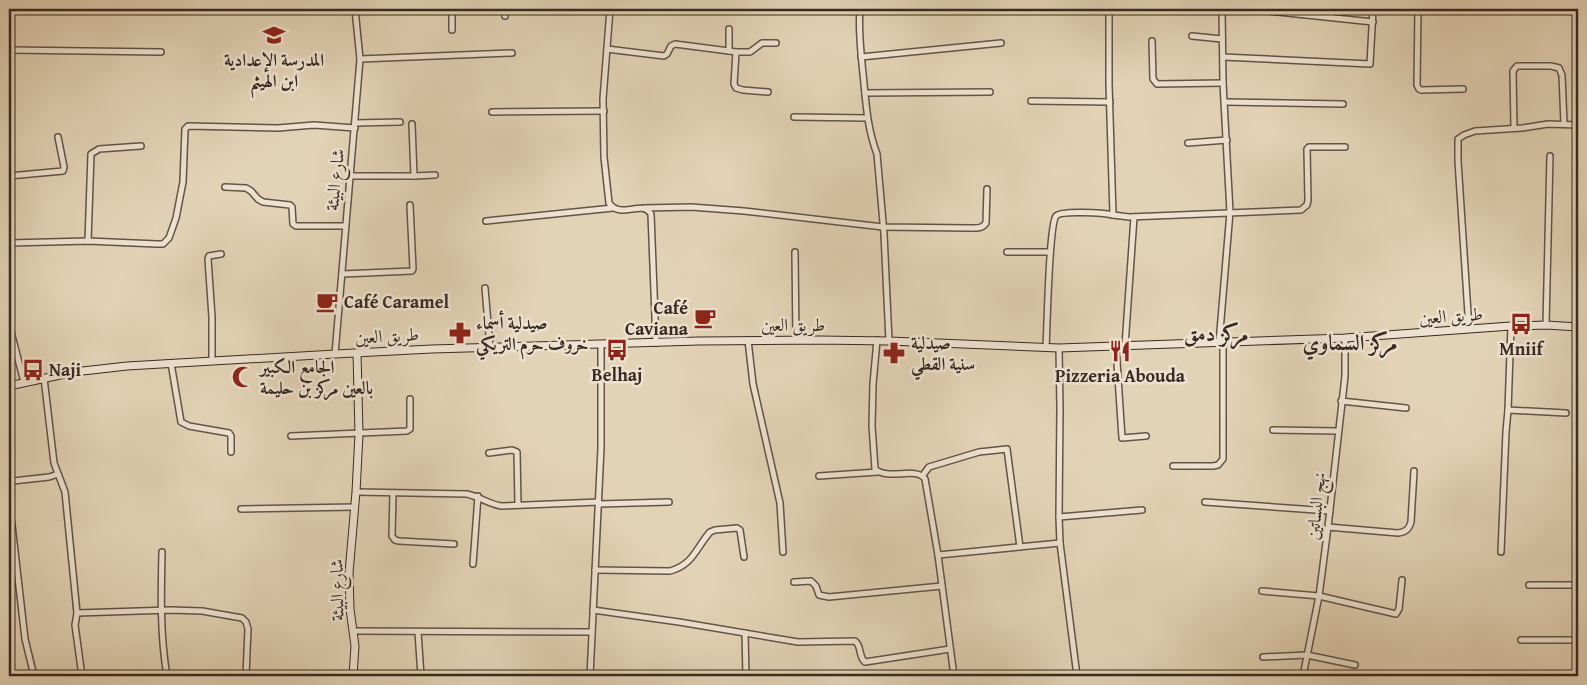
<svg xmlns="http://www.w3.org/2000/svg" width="1587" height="685" font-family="'Gentium Book Plus',Amiri,serif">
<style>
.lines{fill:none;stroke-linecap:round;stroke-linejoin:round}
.street-casing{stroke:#635447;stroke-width:8}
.secondary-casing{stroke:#382a22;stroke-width:9}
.street{stroke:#ede2d0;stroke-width:5}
.secondary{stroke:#ede2d0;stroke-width:7}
.labels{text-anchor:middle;stroke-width:5;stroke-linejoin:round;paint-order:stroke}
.poi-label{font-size:18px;font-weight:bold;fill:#382a22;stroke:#ede2d0;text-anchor:start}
.street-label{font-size:18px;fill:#382a22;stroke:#ede2d0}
.district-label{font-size:22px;font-weight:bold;fill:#382a22;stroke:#ede2d0}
</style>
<rect width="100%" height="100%" fill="#e3d3b6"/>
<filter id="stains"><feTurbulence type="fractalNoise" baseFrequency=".004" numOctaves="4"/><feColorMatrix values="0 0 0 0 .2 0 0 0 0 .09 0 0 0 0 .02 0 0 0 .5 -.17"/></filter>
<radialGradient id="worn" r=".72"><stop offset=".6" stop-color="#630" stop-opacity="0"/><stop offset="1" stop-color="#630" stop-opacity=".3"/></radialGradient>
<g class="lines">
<!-- street casing -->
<g class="street-casing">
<g id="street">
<path d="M610 9 603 99 604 157 609 203C621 220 642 199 651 214L656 343"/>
<path d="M860 9C858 30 861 53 863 74 866 102 867 128 877 154L884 234 889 341"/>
<path d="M1249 9 1373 22"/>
<path d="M1418 9 1417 85 1419 89 1421 90 1463 89"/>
<path d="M505 16V9"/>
<path d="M1331 17V9"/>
<path d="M452 30V9"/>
<path d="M1192 36 1222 39"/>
<path d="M1152 41 1153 79 1157 84 1223 83"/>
<path d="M607 49 664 56 667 54 671 46 675 44 729 51V29"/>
<path d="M9 50 161 52"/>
<path d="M729 51 736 52 734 84 736 88 743 90 768 92"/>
<path d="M736 52H750L762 43H776"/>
<path d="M861 57 1001 43"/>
<path d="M1223 57 1370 64 1373 9"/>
<path d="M360 59 512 53"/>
<path d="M865 93 990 92"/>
<path d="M1031 101 1110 102"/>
<path d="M1225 102 1343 104"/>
<path d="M492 112 604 111"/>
<path d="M794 117 867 118"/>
<path d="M356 123 400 122"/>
<path d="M412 124 414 176"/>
<path d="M1514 128 1513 71 1517 66H1551L1559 68 1562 75 1564 124"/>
<path d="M1188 143 1227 140"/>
<path d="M9 176 63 171 64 167 58 137"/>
<path d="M350 176H414L435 175"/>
<path d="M225 187 246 188 251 191 258 199 263 202 290 205 292 207 293 224 296 226H345"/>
<path d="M644 208 691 207 744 211 883 227 969 228C976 228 982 229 986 223L987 189"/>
<path d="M1113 215 1129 217 1301 210 1307 205 1308 200 1307 149 1309 147H1345"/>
<path d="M486 221 613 208"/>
<path d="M88 241 91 154 99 149 141 146"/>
<path d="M9 243 88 241 157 244H163L169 238 176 218 183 182 185 129 188 126 278 128 314 125 355 128"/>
<path d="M795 252 796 340"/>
<path d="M1007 252H1050"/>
<path d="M342 274 412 271 413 269 410 205"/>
<path d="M485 288 490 347"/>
<path d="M9 324 24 382"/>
<path d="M1546 325 1550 156"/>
<path d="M1511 326 1508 410 1566 413"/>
<path d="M1469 329 1458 161V139L1464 135 1475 131 1522 128 1548 124 1578 125"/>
<path d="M748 340 753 384 780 503 783 552"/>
<path d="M877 340 873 384 872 426 875 469C888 481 916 466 925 479L938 555 954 676"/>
<path d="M1219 343 1230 212 1223 83 1222 9"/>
<path d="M1125 346 1134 217"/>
<path d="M1116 347 1122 438 1146 436"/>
<path d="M1046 348C1047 330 1049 225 1056 216 1061 210 1104 213 1113 215L1109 84V9"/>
<path d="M1059 348 1060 408 1059 517 1060 543 1077 676"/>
<path d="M335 354 359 71 360 59 355 9"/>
<path d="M212 361V317L208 259 209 256 221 254"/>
<path d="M171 363 181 422 189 426 229 433 231 436V452"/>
<path d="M44 378 54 463 65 492 77 613 75 625 82 676"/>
<path d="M1341 401 1406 408"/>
<path d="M1273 430 1338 431"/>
<path d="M291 436 407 431 410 429V399"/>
<path d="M489 453 512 450 517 452 518 505"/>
<path d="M1173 466H1213L1218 465 1223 459V343"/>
<path d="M923 475 929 467 979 452 1007 449 1020 547"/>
<path d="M819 476 878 472"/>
<path d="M9 484 13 481 49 477 58 474"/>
<path d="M356 492 467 494C480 497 489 504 501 506L599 502"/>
<path d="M393 493 392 536 395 540 399 541 454 544"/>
<path d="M1205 502 1330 511"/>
<path d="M599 504 669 502"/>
<path d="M241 509 355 507"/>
<path d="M9 510 12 525 25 639 34 676"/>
<path d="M1059 517 1142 510"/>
<path d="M1328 527 1398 533C1406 532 1409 529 1411 522L1414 471"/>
<path d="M162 552C161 594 160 635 167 676"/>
<path d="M1501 552 1506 432 1508 410"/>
<path d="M938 555 1060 543"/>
<path d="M473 564 478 496"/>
<path d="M595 570 670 571C693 565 696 548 710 532L715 530 737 528 740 530 744 557"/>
<path d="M794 582 811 581 816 586 819 595 829 597 942 586"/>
<path d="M1529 585H1578"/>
<path d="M1262 591 1319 596 1396 614 1399 609 1402 580"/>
<path d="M593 610 679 622 798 642 855 641C862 646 858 656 865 662L950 649"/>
<path d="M77 613 170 610 202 611 242 618 246 622 248 629 246 676"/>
<path d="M353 631 592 632"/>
<path d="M418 632 421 676"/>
<path d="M745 633 746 676"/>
<path d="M1521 640H1578"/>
<path d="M1263 657 1307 655 1355 665"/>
<path d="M590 676 601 448V345"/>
<path d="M1303 676 1319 596 1328 527 1345 376V338"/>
</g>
</g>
<!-- secondary casing -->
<g class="secondary-casing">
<g id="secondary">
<path d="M9 386 74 372 127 366 335 354 432 349 699 341 819 340 889 341 1059 348 1345 338 1511 326 1546 325 1578 327"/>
<path d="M353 676 355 646 350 609 349 573 356 492 359 434 357 353"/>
</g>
</g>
<!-- street -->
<use href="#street" class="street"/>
<!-- secondary -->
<use href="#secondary" class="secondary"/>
</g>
<!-- icons -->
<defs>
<g id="school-bare" transform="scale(1.725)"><path d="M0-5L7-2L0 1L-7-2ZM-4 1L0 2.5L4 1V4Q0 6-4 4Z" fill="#8f2418" stroke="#ede2d0" stroke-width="2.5" paint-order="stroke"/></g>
<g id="cafe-bare" transform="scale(1.725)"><path d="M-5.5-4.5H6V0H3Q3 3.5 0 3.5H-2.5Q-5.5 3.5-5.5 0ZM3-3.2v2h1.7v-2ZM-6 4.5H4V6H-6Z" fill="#8f2418" stroke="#ede2d0" stroke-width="2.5" paint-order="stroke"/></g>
<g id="bus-bare" transform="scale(1.725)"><path d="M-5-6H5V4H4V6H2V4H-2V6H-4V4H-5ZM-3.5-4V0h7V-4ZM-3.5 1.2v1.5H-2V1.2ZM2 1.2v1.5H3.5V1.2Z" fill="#8f2418" stroke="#ede2d0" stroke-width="2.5" paint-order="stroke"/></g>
<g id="pharmacy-bare" transform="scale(1.725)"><path d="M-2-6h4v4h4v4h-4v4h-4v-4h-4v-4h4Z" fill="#8f2418" stroke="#ede2d0" stroke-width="2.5" paint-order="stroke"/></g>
<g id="restaurant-bare" transform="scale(1.725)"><path d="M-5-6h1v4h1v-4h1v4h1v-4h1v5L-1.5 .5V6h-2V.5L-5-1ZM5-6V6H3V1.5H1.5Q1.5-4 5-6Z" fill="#8f2418" stroke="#ede2d0" stroke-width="2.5" paint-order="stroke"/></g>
<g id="mosque-bare" transform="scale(1.725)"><path d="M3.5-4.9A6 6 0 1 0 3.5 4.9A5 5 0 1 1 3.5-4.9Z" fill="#8f2418" stroke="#ede2d0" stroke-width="2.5" paint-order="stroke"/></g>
</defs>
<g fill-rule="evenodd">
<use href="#school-bare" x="274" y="35"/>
<use href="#cafe-bare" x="327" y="302"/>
<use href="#cafe-bare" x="705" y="318"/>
<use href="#bus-bare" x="1521" y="324"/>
<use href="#pharmacy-bare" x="460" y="333"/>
<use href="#bus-bare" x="617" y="350"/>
<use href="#restaurant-bare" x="1120" y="351"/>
<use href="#pharmacy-bare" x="894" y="353"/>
<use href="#bus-bare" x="33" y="370"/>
<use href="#mosque-bare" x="243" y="377"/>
</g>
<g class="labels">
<!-- poi labels -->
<g class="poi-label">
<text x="274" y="66" text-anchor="middle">المدرسة الإعدادية<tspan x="274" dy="21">ابن الهيثم</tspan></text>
<text x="344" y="308">Café Caramel</text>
<text x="688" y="314" text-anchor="end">Café<tspan x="688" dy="21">Caviana</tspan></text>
<text x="476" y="329">صيدلية أسماء<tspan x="476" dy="21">خروف حرم التريكي</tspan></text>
<text x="911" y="349">صيدلية<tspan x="911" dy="21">سنية القطي</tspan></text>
<text x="1521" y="355" text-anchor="middle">Mniif</text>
<text x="260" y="373">الجامع الكبير<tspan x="260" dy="21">بالعين مركز بن حليمة</tspan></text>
<text x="49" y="376">Naji</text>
<text x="617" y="381" text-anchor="middle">Belhaj</text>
<text x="1120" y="382" text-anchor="middle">Pizzeria Abouda</text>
</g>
<!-- street labels -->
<g class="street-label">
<text transform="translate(335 180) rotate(-84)" y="6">شارع البيئة</text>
<text transform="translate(1451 316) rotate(-4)" y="6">طريق العين</text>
<text x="793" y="331">طريق العين</text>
<text transform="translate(387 336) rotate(-3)" y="6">طريق العين</text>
<text transform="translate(1316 506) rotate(-84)" y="6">نهج البساتين</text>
<text transform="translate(337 590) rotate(-91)" y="6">شارع البيئة</text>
</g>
<!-- district labels -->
<g class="district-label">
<text x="1216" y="341">مركز دمق</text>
<text x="1350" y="350">مركز السماوي</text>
</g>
</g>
<!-- margin -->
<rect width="1587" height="685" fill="none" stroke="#e3d3b6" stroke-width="30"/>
<rect x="10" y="10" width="1567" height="665" fill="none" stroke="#382a22" stroke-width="2.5"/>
<rect x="15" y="15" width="1557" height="655" fill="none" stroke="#382a22"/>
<rect width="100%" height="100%" filter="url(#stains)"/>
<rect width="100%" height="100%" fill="url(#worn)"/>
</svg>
